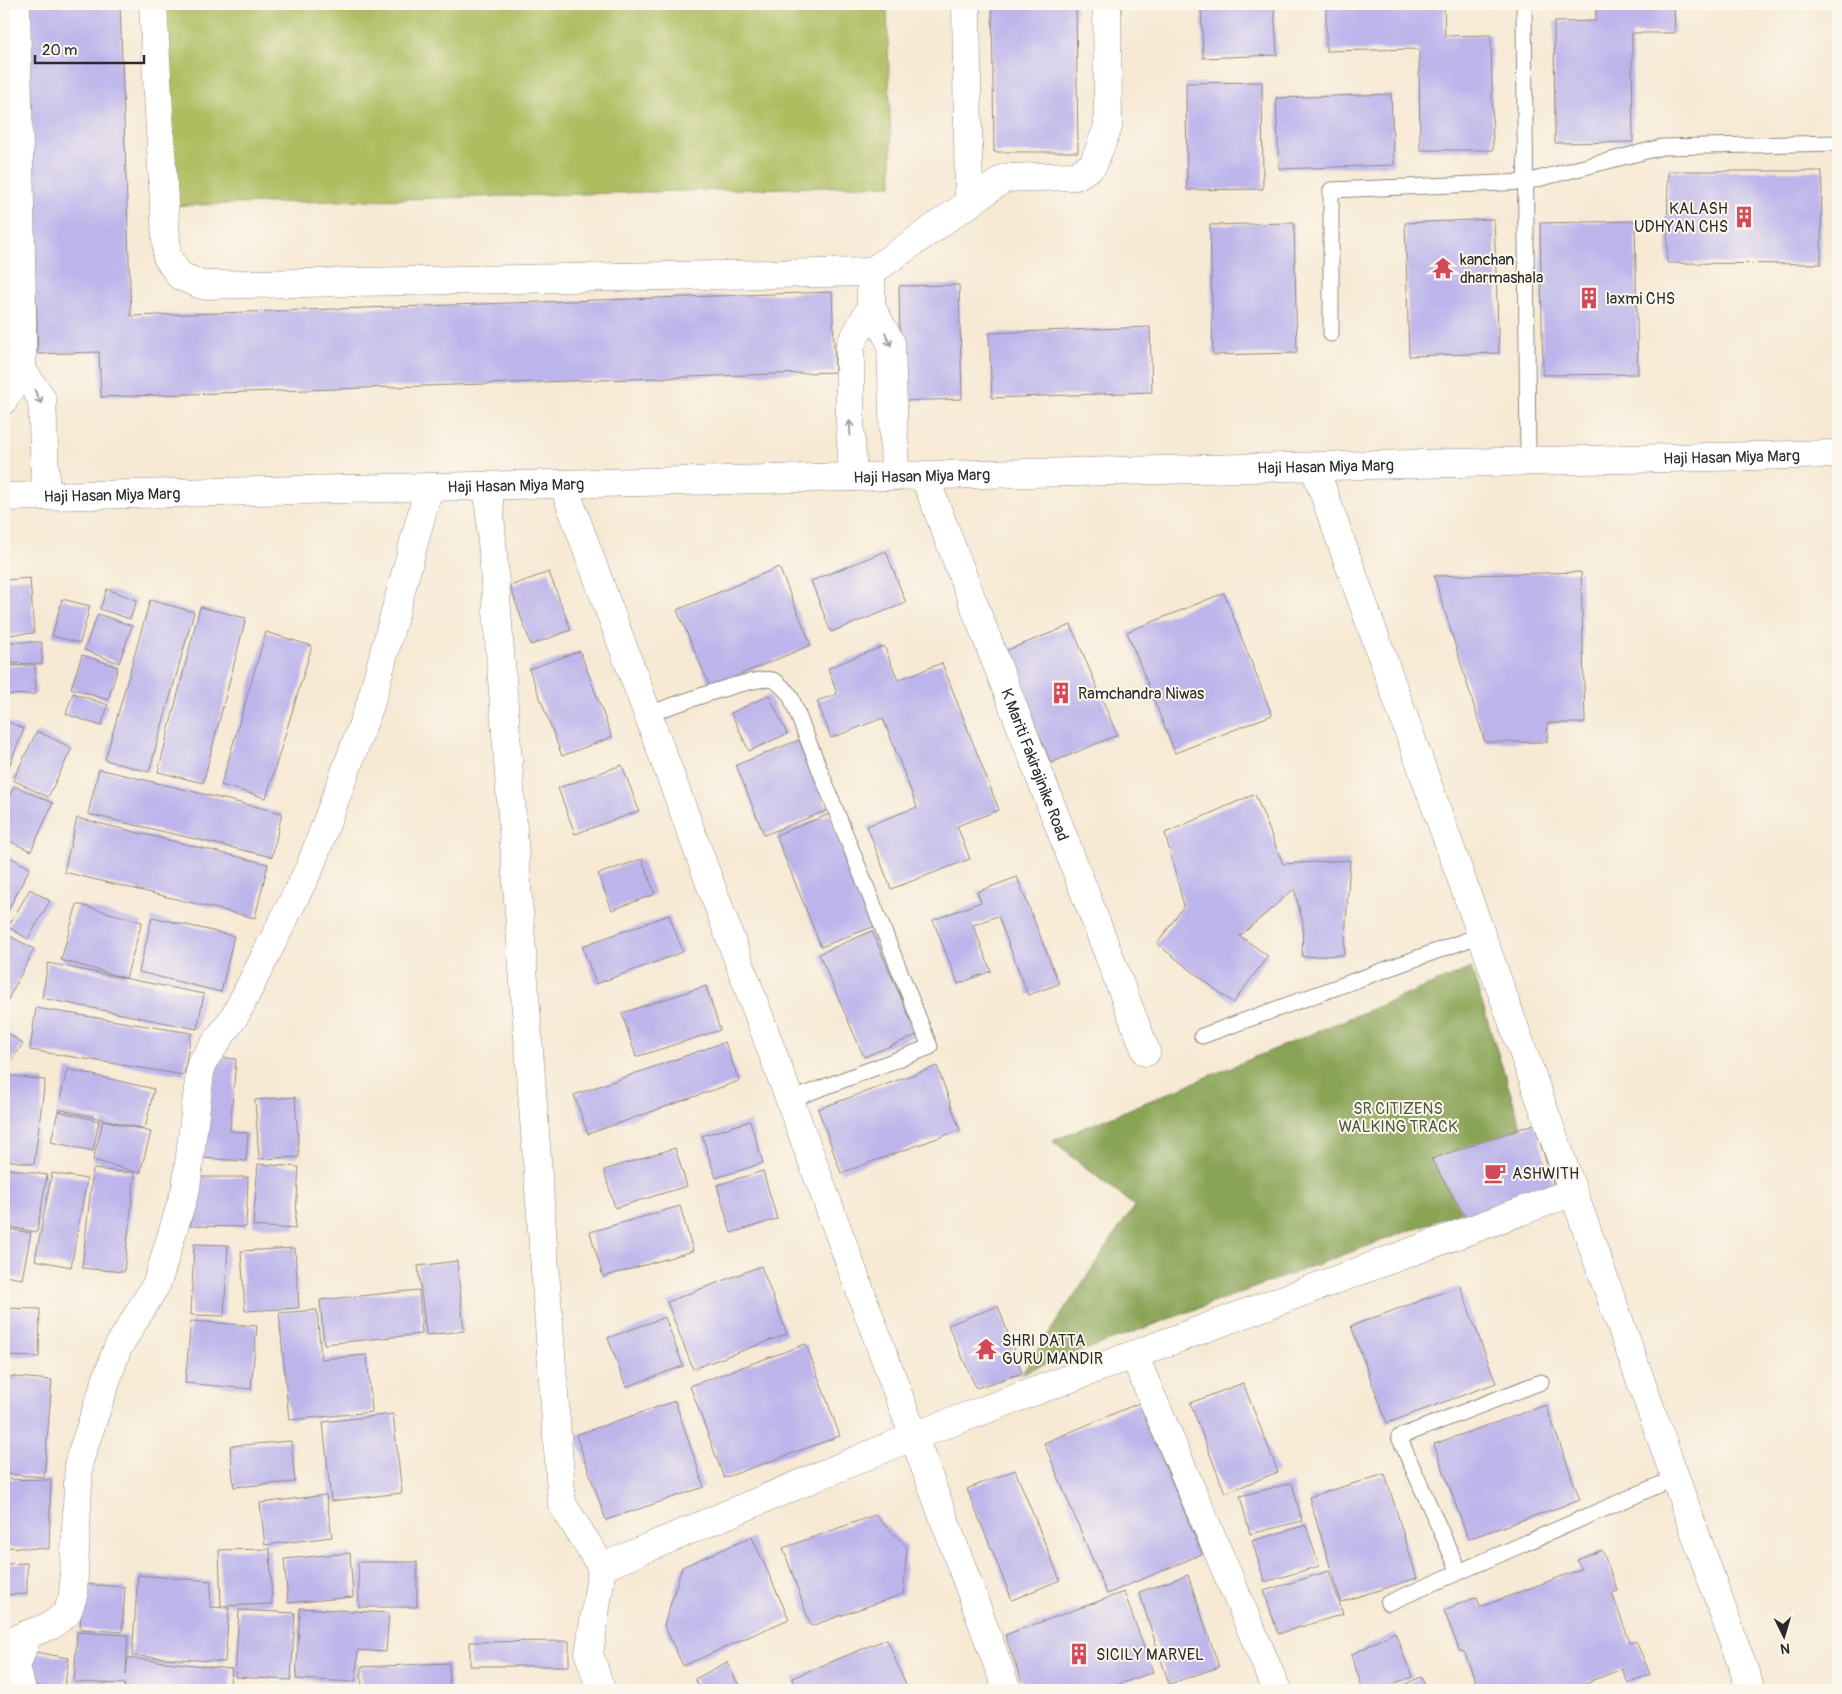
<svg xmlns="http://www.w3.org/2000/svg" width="1842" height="1694" font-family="Pangolin,sans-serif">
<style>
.green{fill:#aebd60;stroke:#6c7446}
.forest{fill:#8aa456;stroke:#5a6840}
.building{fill:#bcb4eb}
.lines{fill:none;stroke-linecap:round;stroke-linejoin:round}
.service-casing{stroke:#918a80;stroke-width:17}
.minor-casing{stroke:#918a80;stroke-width:29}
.service{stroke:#fff;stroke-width:15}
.minor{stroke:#fff;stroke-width:28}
.oneway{stroke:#a0a0a0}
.labels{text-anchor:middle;stroke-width:4;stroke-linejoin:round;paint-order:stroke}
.poi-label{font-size:16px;fill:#2b2b2b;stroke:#fbf7ec;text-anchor:start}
.street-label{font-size:16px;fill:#2b2b2b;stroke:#fbf7ec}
.park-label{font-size:16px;fill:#52573b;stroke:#fbf7ec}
</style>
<rect width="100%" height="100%" fill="#fbf7ec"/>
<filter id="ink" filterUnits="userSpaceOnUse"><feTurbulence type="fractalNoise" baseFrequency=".02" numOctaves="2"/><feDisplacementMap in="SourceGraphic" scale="10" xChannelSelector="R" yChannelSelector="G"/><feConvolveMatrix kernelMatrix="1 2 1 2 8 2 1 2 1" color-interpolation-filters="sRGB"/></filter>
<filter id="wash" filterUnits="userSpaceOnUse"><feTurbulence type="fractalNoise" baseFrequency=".0096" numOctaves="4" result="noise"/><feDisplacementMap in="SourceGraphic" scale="20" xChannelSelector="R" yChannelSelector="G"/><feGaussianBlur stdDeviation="1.12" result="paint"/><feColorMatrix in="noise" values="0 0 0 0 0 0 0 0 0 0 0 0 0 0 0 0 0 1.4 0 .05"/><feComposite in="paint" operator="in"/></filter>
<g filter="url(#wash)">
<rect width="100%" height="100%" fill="#f7e9d4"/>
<!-- green -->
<path class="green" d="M156 4H887L892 185 161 206Z"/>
<!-- forest -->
<path class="forest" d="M1471 968 1539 1183 1022 1373 1134 1206 1052 1141Z"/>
<g id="blocks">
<!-- building -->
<g class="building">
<path d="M26 4H120L131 316 832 292 835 372 101 397 99 352 38 354Z"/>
<path d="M992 4H1076L1078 152H994Z"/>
<path d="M1201 4H1274L1277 55 1203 58Z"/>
<path d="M1326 4H1444L1445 36 1491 35 1493 150H1420L1419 49 1326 51Z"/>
<path d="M1596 4H1674L1675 33H1632L1633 142 1555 143 1554 22 1596 21Z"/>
<path d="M1262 82 1263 189 1187 190 1186 83Z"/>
<path d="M1391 94 1394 165 1279 169 1276 98Z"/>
<path d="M1668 171H1822L1821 264 1667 263Z"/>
<path d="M1494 219 1499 353 1409 356 1405 223Z"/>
<path d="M1635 221 1638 374 1543 375 1540 223Z"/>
<path d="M1294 223 1297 353 1213 355 1210 225Z"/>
<path d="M959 285 962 399 901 401 899 286Z"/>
<path d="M1150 327 1152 392 992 398 989 333Z"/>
<path d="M886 551 906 603 831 632 811 581Z"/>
<path d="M779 567 811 645 710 687 677 610Z"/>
<path d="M549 572 571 630 531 645 510 586Z"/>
<path d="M1581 572 1585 723H1548L1547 742H1485L1434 576Z"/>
<path d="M30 578 34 633 4 635V580Z"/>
<path d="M107 589 137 600 130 619 100 609Z"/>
<path d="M1224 593 1272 715 1175 753 1127 632Z"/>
<path d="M62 599 90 606 80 643 52 636Z"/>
<path d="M150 600 194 612 149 772 105 760Z"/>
<path d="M200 607 246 618 203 783 158 772Z"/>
<path d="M98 614 132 626 119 663 84 650Z"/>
<path d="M1071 625 1117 735 1051 763 1005 651Z"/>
<path d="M266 632 312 646 266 798 221 785Z"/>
<path d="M4 642H42V664L4 663Z"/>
<path d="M884 646 898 680 942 663 999 810 957 826 970 859 891 889 867 826 917 807 883 718 831 738 817 701 837 694 828 668Z"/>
<path d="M580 651 612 737 562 756 529 669Z"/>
<path d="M82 655 118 667 108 700 71 688Z"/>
<path d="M35 665 36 694 4 695V666Z"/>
<path d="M73 693 108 705 101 726 66 714Z"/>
<path d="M769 695 787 734 749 751 731 713Z"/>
<path d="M4 720 24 729 4 779Z"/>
<path d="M37 731 72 748 48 797 13 780Z"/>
<path d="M799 740 828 810 764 835 736 765Z"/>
<path d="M622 765 639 811 575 834 558 788Z"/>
<path d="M99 769 282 813 272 857 88 814Z"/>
<path d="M14 786 53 803 31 851 4 839V808Z"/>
<path d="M1255 794 1283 864 1350 860 1344 955 1302 957 1303 923 1294 889 1240 936 1268 956 1233 1003 1157 944 1184 906 1165 833Z"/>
<path d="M830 814 875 926 821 947 776 835Z"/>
<path d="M77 818 268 864 255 918 64 872Z"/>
<path d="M4 854 30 868 4 918Z"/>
<path d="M642 859 655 894 612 910 598 874Z"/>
<path d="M1017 877 1059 984 1028 995 998 916 973 925 991 971 958 984 933 920 981 902 977 892Z"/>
<path d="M30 889 50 901 28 939 8 927Z"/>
<path d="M77 904 142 922 126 978 61 960Z"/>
<path d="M669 915 683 952 596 984 582 946Z"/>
<path d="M152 917 234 936 221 992 139 972Z"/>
<path d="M872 931 917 1035 864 1057 819 954Z"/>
<path d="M4 933 34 949 4 1007Z"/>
<path d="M48 963 204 994 197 1029 42 998Z"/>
<path d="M706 986 720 1030 636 1057 622 1013Z"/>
<path d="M36 1008 191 1033 184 1075 30 1050Z"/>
<path d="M4 1030 23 1044 8 1065 4 1062Z"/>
<path d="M725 1042 739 1081 588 1134 574 1095Z"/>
<path d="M208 1056 236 1059 230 1131 248 1133 246 1161 200 1158Z"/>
<path d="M937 1066 960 1130 841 1173 818 1109Z"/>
<path d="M67 1069 154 1089 145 1129 58 1109Z"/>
<path d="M4 1075 45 1080 34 1164 4 1160Z"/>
<path d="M295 1097 299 1157 259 1159 255 1100Z"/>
<path d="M58 1111 99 1121 93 1151 51 1142Z"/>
<path d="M103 1120 151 1132 140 1173 93 1160Z"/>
<path d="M750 1121 763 1163 716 1178 702 1136Z"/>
<path d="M1534 1124 1555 1188 1467 1220 1431 1159Z"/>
<path d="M675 1148 687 1186 615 1208 604 1170Z"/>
<path d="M258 1164 299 1167 295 1229 253 1226Z"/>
<path d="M4 1168 47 1175 37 1232 4 1226Z"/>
<path d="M93 1169 135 1173 124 1272 82 1268Z"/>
<path d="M763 1171 777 1219 731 1233 717 1185Z"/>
<path d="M52 1173 87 1179 71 1267 35 1260Z"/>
<path d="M200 1177H248L246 1227 190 1226Z"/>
<path d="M680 1206 693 1251 603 1277 590 1232Z"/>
<path d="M4 1228 31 1233 22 1279 4 1276Z"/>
<path d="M194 1244 228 1245 224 1316 191 1315Z"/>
<path d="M295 1248 299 1308 245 1311 241 1251Z"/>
<path d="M457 1261 464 1331 426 1335 418 1266Z"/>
<path d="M761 1266 787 1334 693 1369 667 1302Z"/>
<path d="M1460 1286 1496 1383 1387 1423 1351 1326Z"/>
<path d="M419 1290 422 1334 324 1344 320 1300Z"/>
<path d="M998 1306 1022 1373 976 1388 948 1325Z"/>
<path d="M4 1308 40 1309 39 1357 4 1356Z"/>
<path d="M317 1310 321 1359 367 1355 372 1412 289 1420 279 1313Z"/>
<path d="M665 1317 683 1366 626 1387 608 1338Z"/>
<path d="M191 1321 257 1326 251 1389 185 1383Z"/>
<path d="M806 1344 840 1436 724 1478 690 1386Z"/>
<path d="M4 1376 52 1380 44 1477 4 1474Z"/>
<path d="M1243 1383 1278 1472 1225 1493 1190 1403Z"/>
<path d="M675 1401 704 1487 606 1520 576 1435Z"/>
<path d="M1139 1403 1202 1554 1107 1594 1044 1443Z"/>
<path d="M1546 1405 1580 1500 1468 1539 1434 1444Z"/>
<path d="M393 1414 402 1493 331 1501 323 1422Z"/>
<path d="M291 1441 295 1482 234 1487 230 1446Z"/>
<path d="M1015 1470 1060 1580 1012 1600 967 1489Z"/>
<path d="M1385 1474 1417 1578 1341 1602 1309 1497Z"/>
<path d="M4 1479 51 1480 49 1549 4 1547Z"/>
<path d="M1292 1483 1302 1521 1250 1534 1240 1496Z"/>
<path d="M326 1495 332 1537 265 1545 260 1503Z"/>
<path d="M875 1515 907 1547 903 1594 811 1626 783 1548Z"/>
<path d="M1306 1525 1319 1566 1265 1582 1252 1541Z"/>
<path d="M752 1537 789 1619 683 1666 664 1625 682 1567Z"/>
<path d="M270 1549 272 1604 221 1606 219 1550Z"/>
<path d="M1602 1550 1618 1591 1612 1593 1630 1643 1636 1641 1650 1674 1628 1683 1622 1669 1567 1690H1479L1464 1651 1460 1652 1444 1610 1477 1597 1480 1607 1581 1569 1577 1560Z"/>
<path d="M350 1553 353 1597 288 1603 284 1559Z"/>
<path d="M358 1562H417V1607H359Z"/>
<path d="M27 1563V1594L4 1595V1564Z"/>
<path d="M1329 1571 1343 1614 1278 1634 1264 1591Z"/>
<path d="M138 1575 211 1581 210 1607 229 1608 225 1662 132 1656Z"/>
<path d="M1188 1575 1219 1667 1169 1684 1139 1592Z"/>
<path d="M83 1584 125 1587 122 1632 80 1629Z"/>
<path d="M1124 1592 1153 1672 1103 1690H1025L1005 1635Z"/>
<path d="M300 1608 389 1613 386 1652 358 1650 355 1682 296 1679Z"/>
<path d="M239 1610 295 1613 291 1680 235 1677Z"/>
<path d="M77 1632 128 1635 126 1675 128 1658 232 1669 229 1690H124L125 1684 74 1682Z"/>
<path d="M1395 1632 1412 1677 1375 1690H1363L1351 1655Z"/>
<path d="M887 1639 908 1690H798L792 1678Z"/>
<path d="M569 1641V1666H470V1642Z"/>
<path d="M29 1651 69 1658 64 1690 23 1684Z"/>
<path d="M727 1662 741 1690H701L695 1679Z"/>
<path d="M449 1663 450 1690H362L361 1667Z"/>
<path d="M1421 1677 1427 1690H1393L1414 1680Z"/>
</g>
</g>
</g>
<g filter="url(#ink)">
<use href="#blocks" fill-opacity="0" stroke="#918a80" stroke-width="1"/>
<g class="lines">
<!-- service casing -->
<g class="service-casing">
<g id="service">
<path d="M1524 4 1528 461"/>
<path d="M1331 334V190L1526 182 1662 147 1838 143"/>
<path d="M648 714C670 707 755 674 773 680 779 682 785 690 790 695L930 1047 790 1100"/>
<path d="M1202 1036 1481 935"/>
<path d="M1459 1572 1399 1437 1541 1382"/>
<path d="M1388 1603 1675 1478"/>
</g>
</g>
<!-- minor casing -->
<g class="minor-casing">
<g id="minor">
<path d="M16 4 22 305V370"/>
<path d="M153 4 167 257 180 276 202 285 871 272"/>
<path d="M966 4 969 204"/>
<path d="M871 307V272L1005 178 1076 176 1093 165 1108 127 1107 4"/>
<path d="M4 400 22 370 42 399 46 496"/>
<path d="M1314 466 1751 1690"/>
<path id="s1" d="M924 475 1146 1052"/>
<path d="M853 477 850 423V346L871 307 891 343 895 476"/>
<path d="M563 484 1007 1690"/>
<path d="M488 486 562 1504 602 1567 589 1654 601 1690"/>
<path id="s2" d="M4 497 1838 454"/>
<path d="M1134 1355 1277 1690"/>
<path d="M602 1567 914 1436 1573 1192"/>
<path d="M4 1650 13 1640 52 1625 67 1613 73 1596 79 1461 117 1349 157 1283 186 1188 201 1064 236 1014 310 867 370 705 429 487"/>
<path d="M22 1690 16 1667 28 1634"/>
</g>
</g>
<!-- service -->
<use href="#service" class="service"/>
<!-- minor -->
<use href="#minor" class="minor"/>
</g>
<!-- one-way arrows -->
<defs><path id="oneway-shaft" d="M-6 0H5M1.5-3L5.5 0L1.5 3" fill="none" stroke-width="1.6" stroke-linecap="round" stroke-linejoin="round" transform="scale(1.25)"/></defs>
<g class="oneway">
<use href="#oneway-shaft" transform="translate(888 339) rotate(67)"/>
<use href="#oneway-shaft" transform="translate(38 397) rotate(64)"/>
<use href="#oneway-shaft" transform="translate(850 428) rotate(-93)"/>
</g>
</g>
<!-- icons -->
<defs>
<g id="building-bare" transform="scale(1.725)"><path d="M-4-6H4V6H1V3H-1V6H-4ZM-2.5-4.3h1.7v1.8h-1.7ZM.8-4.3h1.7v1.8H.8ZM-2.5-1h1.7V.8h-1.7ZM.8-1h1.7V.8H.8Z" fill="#d1495b" stroke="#fbf7ec" stroke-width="2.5" paint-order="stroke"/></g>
<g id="temple-bare" transform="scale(1.725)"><path d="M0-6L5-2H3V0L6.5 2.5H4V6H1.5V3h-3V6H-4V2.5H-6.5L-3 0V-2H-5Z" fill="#d1495b" stroke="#fbf7ec" stroke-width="2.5" paint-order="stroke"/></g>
<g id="cafe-bare" transform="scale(1.725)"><path d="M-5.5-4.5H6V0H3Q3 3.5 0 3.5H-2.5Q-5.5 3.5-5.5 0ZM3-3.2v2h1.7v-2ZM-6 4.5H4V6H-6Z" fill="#d1495b" stroke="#fbf7ec" stroke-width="2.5" paint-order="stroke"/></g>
</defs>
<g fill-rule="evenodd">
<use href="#building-bare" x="1744" y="217"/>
<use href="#temple-bare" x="1443" y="268"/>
<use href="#building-bare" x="1589" y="298"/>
<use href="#building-bare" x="1061" y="693"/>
<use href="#cafe-bare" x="1495" y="1173"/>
<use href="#temple-bare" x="986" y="1349"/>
<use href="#building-bare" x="1079" y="1654"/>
</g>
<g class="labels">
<!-- poi labels -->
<g class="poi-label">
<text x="1728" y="214" text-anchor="end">KALASH<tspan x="1728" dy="18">UDHYAN CHS</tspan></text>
<text x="1460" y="265">kanchan<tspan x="1460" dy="18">dharmashala</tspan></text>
<text x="1606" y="304">laxmi CHS</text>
<text x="1078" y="699">Ramchandra Niwas</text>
<text x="1512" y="1179">ASHWITH</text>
<text x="1002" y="1346">SHRI DATTA<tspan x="1002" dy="18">GURU MANDIR</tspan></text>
<text x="1096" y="1660">SICILY MARVEL</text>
</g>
<!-- street labels -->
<g class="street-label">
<text dy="6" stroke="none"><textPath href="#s2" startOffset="1728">Haji Hasan Miya Marg</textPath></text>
<text dy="6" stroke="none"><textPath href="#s2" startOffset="1322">Haji Hasan Miya Marg</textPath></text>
<text dy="6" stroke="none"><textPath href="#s2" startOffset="918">Haji Hasan Miya Marg</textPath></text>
<text dy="6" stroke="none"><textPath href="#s2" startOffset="512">Haji Hasan Miya Marg</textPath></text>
<text dy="6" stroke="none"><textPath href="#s2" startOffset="108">Haji Hasan Miya Marg</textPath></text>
<text dy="6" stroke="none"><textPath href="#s1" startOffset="310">K Mariti Fakirajinike Road</textPath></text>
</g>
<!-- park labels -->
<g class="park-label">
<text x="1398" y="1114">SR CITIZENS<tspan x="1398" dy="18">WALKING TRACK</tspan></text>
</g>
</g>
<!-- margin -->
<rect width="1842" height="1694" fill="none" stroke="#fbf7ec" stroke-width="20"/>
<!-- north arrow -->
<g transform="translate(1784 1636) rotate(175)" stroke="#fbf7ec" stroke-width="4" paint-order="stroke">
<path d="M0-4L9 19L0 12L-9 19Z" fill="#2b2b2b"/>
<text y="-8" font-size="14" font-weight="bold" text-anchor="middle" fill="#2b2b2b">N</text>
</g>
<!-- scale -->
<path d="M35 55v8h109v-8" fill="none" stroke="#2b2b2b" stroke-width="2.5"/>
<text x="42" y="55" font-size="15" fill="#2b2b2b" stroke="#fbf7ec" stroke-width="4" paint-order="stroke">20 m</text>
</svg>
